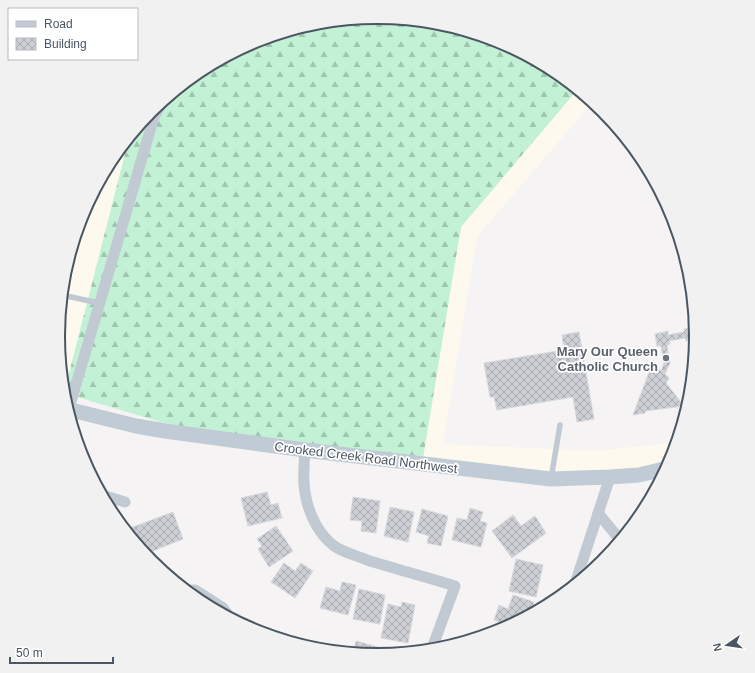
<svg xmlns="http://www.w3.org/2000/svg" width="755" height="673" font-family="Arial,sans-serif">
<style>
.commercial{fill:#fdf9ef}
.forest{fill:url(#forest-firs)}
.building{fill:url(#building-cross-hatch);stroke:#d7d9de}
.lines{fill:none;stroke-linecap:round;stroke-linejoin:round}
.lane{stroke:#c1cad2;stroke-width:5.5}
.street{stroke:#c1cad2;stroke-width:11}
.secondary{stroke:#c1cbd6;stroke-width:15}
.worship-dot{fill:#6b7280;stroke:#fff;stroke-width:1.5}
.labels{text-anchor:middle;stroke-width:3.5;stroke-linejoin:round;paint-order:stroke}
.worship-label{font-size:13px;font-weight:bold;fill:#5b616d;stroke:#fff;text-anchor:end}
.street-label{font-size:13px;fill:#4a5661;stroke:#fff}
.rim{fill:none;stroke:#4a5661;stroke-width:2}
</style>
<defs>
<pattern id="forest-firs" width="22" height="20" patternUnits="userSpaceOnUse"><rect width="22" height="20" fill="#c3f1d5"/><path d="M5 1l3.5 6h-7zM16 11l3.5 6h-7z" fill="#a0c6b0"/></pattern>
<pattern id="building-cross-hatch" width="8" height="8" patternUnits="userSpaceOnUse"><rect width="8" height="8" fill="#cdcfd5"/><path d="M0 0l8 8M0 8l8-8" fill="none" stroke="#a8abb0"/></pattern>
</defs>
<rect width="100%" height="100%" fill="#f5f3f3"/>
<!-- commercial -->
<g class="commercial">
<path d="M578 89 593 102 477 237 443 444 593 451 678 442 673 459 666 472 585 477 423 458 461 227Z"/>
<path d="M129 138 64 393 58 336 64 274 82 214 112 159Z"/>
</g>
<!-- forest -->
<path class="forest" d="M378 17 440 23 500 41 555 71 578 89 461 227 423 458 204 435 64 393 129 138 152 110 200 71 255 41 315 23Z"/>
<!-- building -->
<g class="building">
<path d="M695 311 697 337 695 353 693 339 686 341 685 338 669 341 670 344 667 345 670 363 665 374 669 378 666 383 684 406 645 411V413L633 415 651 367 656 374 658 369 661 371 664 363 661 346H657L655 334 668 331V335L684 332V329L691 328 688 313Z"/>
<path d="M579 332 594 419 577 422 573 397 497 410 494 397H490L484 363 564 350 562 335Z"/>
<path d="M267 492 271 505 278 503 282 518 248 526 241 498Z"/>
<path d="M353 497 380 501 376 533 361 531 362 521 350 520Z"/>
<path d="M390 507 414 512 408 542 384 536Z"/>
<path d="M470 508 483 512 480 521 487 523 481 547 452 540 457 518 467 520Z"/>
<path d="M422 509 448 516 441 546 427 543 429 536 416 532Z"/>
<path d="M173 512 183 539 145 554 125 530Z"/>
<path d="M513 515 521 526 535 516 546 533 512 558 492 531Z"/>
<path d="M276 526 293 551 269 567 258 549 262 546 257 539Z"/>
<path d="M516 559 543 565 536 597 509 591Z"/>
<path d="M284 563 295 571 301 563 313 571 295 598 271 582Z"/>
<path d="M342 582 356 585 348 615 320 608 326 587 340 591Z"/>
<path d="M359 589 385 595 380 624 353 619Z"/>
<path d="M513 595 534 602 529 616 511 626 494 620 499 605 508 609Z"/>
<path d="M402 602 415 605 408 643 381 638 388 604 401 607Z"/>
<path d="M492 626 505 629 490 635Z"/>
<path d="M356 641 378 647 376 656 353 654Z"/>
</g>
<g class="lines">
<!-- lane -->
<g class="lane">
<path d="M62 295 99 303"/>
<path d="M551 479 560 425"/>
</g>
<!-- street -->
<g class="street">
<path d="M68 412 154 117 163 101"/>
<path d="M305 450C304 467 302 484 307 502 311 518 320 535 333 545 341 552 358 556 367 560 396 569 426 577 455 586L431 651"/>
<path d="M102 495 125 502"/>
<path d="M598 513 621 541"/>
<path d="M574 587 610 477"/>
<path d="M185 590H195L223 608 231 619"/>
</g>
<!-- secondary -->
<path class="secondary" d="M67 409 136 426 165 431 305 450 551 479 610 477 639 475 668 468"/>
</g>
<!-- markers -->
<circle class="worship-dot" cx="666" cy="358" r="4"/>
<g class="labels">
<!-- worship labels -->
<g class="worship-label">
<text x="658" y="356">Mary Our Queen<tspan x="658" dy="15">Catholic Church</tspan></text>
</g>
<!-- street labels -->
<g class="street-label">
<text transform="translate(366 457) rotate(7)" y="5">Crooked Creek Road Northwest</text>
</g>
</g>
<!-- crop -->
<path d="M0 0H755V673H0ZM65 336a312 312 0 1 1 624 0a312 312 0 1 1-624 0Z" fill="#f1f1f2" fill-rule="evenodd"/>
<path class="rim" d="M65 336a312 312 0 1 1 624 0a312 312 0 1 1-624 0Z"/>
<!-- legend -->
<rect x="8" y="8" width="130" height="52" fill="#ffffff" stroke="#b7bbc0"/>
<rect x="16" y="21" width="20" height="6" fill="#c1cbd6" stroke="#b7bbc0"/>
<text x="44" y="28" font-size="12" fill="#4a5661">Road</text>
<rect x="16" y="38" width="20" height="12" fill="url(#building-cross-hatch)" stroke="#b7bbc0"/>
<text x="44" y="48" font-size="12" fill="#4a5661">Building</text>
<!-- north arrow -->
<g transform="translate(727 645) rotate(257)" stroke="#ffffff" stroke-width="3" paint-order="stroke">
<path d="M0-3L7 15L0 10L-7 15Z" fill="#4a5661"/>
<text y="-6" font-size="11" font-weight="bold" text-anchor="middle" fill="#4a5661">N</text>
</g>
<!-- scale -->
<path d="M10 657v6h103v-6" fill="none" stroke="#4a5661" stroke-width="2"/>
<text x="16" y="657" font-size="12" fill="#4a5661" stroke="#ffffff" stroke-width="3" paint-order="stroke">50 m</text>
</svg>
